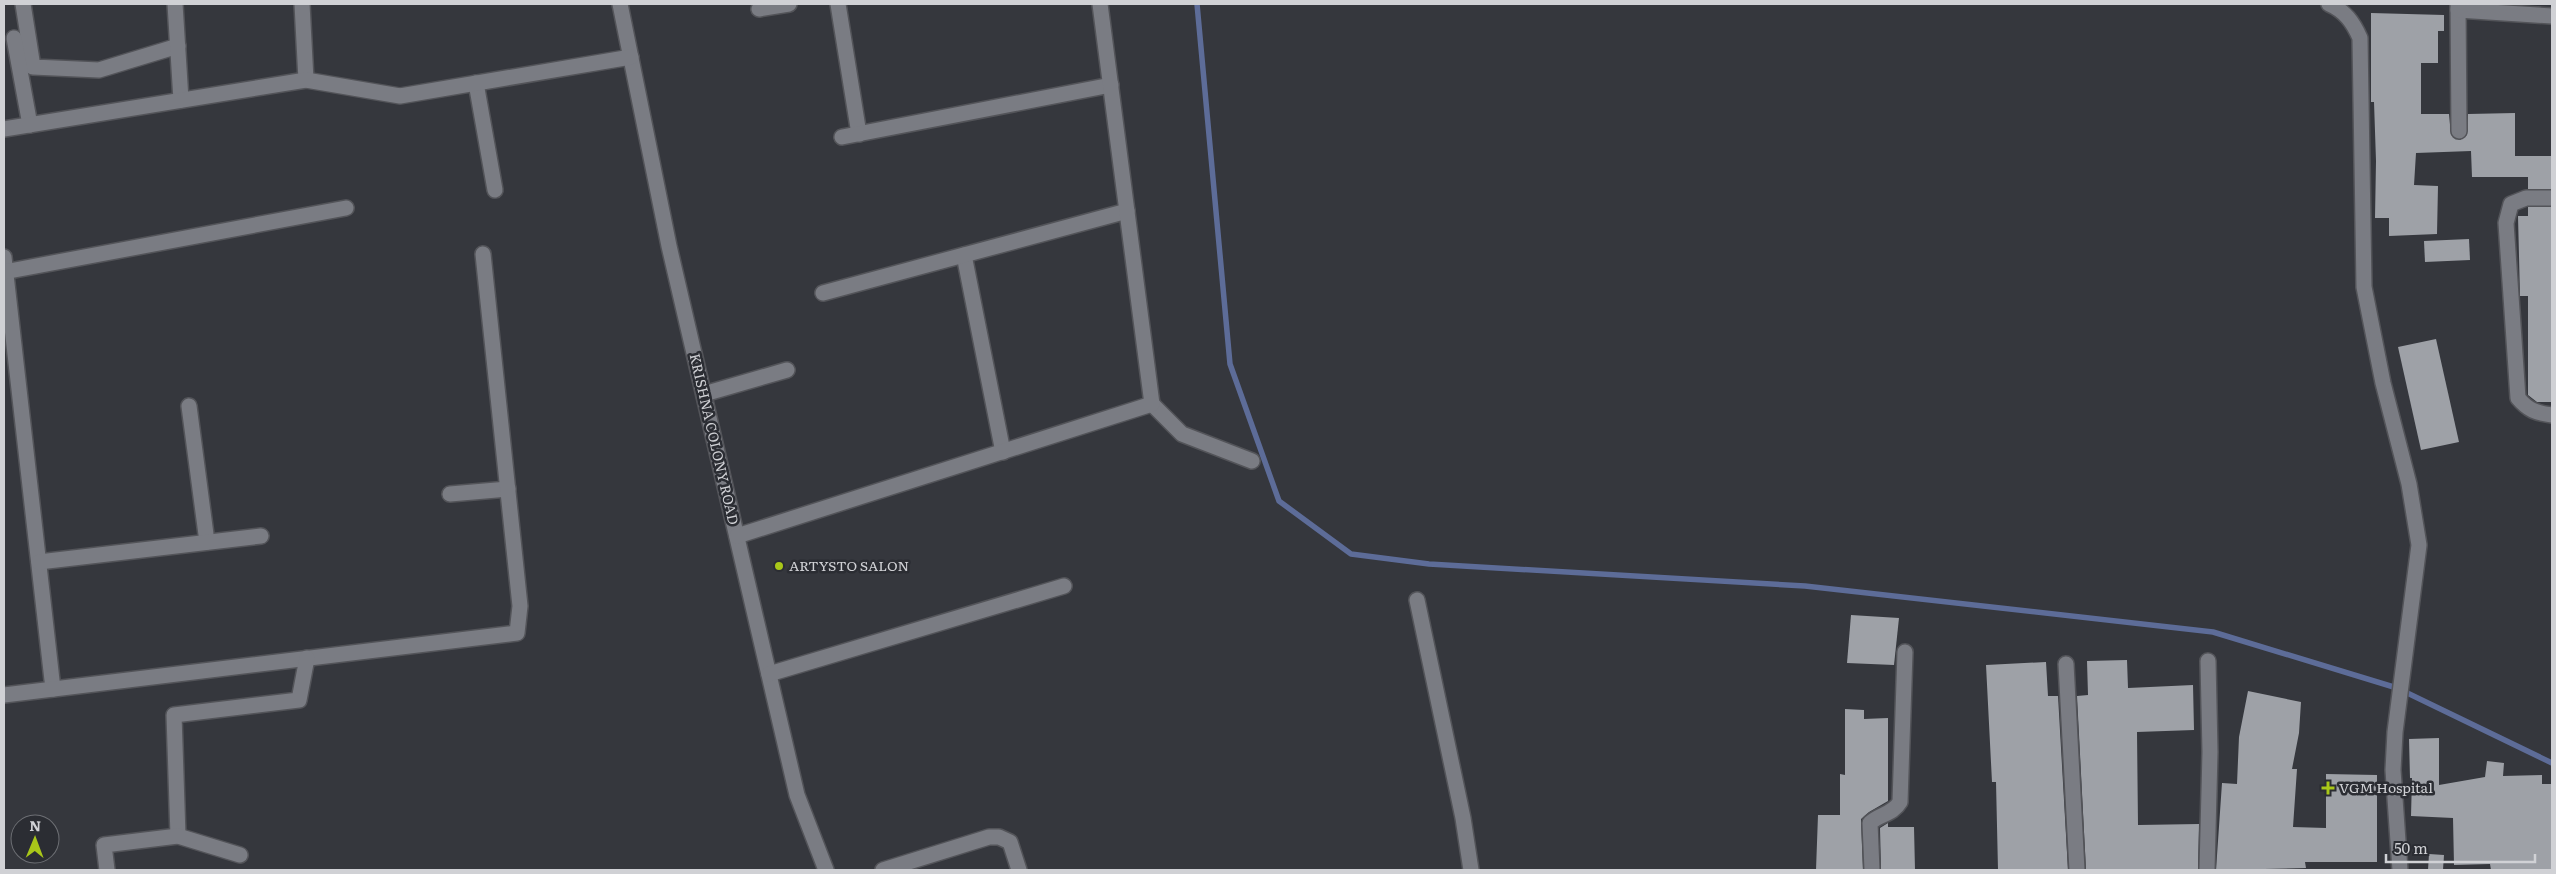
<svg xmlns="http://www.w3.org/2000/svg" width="2556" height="874" font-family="Literata,serif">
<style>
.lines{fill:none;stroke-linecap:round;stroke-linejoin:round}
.stream{stroke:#5d6c98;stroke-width:5.5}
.building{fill:#9ea1a7}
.minor-casing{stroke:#535459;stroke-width:18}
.minor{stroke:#7a7c83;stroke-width:15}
.poi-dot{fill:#a9c719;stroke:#2b2d33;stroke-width:2}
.labels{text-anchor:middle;stroke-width:5;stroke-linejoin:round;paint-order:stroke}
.street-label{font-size:14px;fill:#d0d1d5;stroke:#2b2d33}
.poi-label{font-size:14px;fill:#d0d1d5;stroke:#2b2d33;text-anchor:start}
</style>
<rect width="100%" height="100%" fill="#35373d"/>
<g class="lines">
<!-- stream -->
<path class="stream" d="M1197 4 1230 364 1279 501 1351 554 1429 564 1805 586 2213 632 2397 688 2552 763"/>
</g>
<!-- building -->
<g class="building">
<path d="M2371 13 2444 15V31H2438V63H2421V114H2449L2451 135 2460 140 2467 135 2468 114 2515 113V156H2552V189H2528V177H2472L2471 151 2416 153 2414 185 2438 186 2437 234 2389 236V218H2375L2376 161 2374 102H2371Z"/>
<path d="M2528 207H2552V402H2537L2528 395V296H2520L2518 216H2528Z"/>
<path d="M2469 239 2470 260 2425 262 2424 241Z"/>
<path d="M2436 339 2459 442 2421 450 2398 347Z"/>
<path d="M1851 615 1899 618 1894 665 1847 663Z"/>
<path d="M2127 660 2128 688 2193 685 2194 730 2137 732 2138 825 2199 824 2198 870H2086L2077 696 2088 695 2087 661Z"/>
<path d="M2046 662 2048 696H2058L2068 870H1998L1996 782H1992L1986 665Z"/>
<path d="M2248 691 2301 702 2299 733 2292 769H2297L2293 827 2326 828V774L2377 775V862H2305L2306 868 2216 870 2222 783 2237 784 2239 737Z"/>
<path d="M1845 709 1864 710V719L1888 718V801L1869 812 1861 819 1863 870H1816L1818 815H1840V774L1845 775Z"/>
<path d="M2439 738V785L2485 777 2487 761 2504 763 2503 776 2542 775V784H2552V870H2491L2490 864 2454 865 2453 818 2411 816 2412 778H2410L2409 739Z"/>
<path d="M1888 823V827H1914L1915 870H1881L1880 828Z"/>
<path d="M2429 854 2444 855 2443 870H2428Z"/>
</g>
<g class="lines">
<!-- minor casing -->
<g class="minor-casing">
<g id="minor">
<path d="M23 4 33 67 99 70 178 46"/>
<path d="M175 4 181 100"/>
<path d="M302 4 306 80"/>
<path d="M620 4 669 246 797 795 826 870"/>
<path d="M838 4 859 134"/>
<path d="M2329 4C2345 11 2353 22 2360 38L2364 287 2383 383 2409 484 2419 545 2395 732 2393 770 2400 870"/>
<path d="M2458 4 2459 131"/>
<path d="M759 9 789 4"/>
<path d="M2458 10 2552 16"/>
<path d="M14 38 30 125"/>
<path d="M476 83 495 190"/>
<path d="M4 129 306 80 400 96 631 57"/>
<path d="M842 137 1111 85"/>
<path d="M2552 198H2526L2511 204 2506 223 2518 398C2528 410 2536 413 2552 415"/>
<path d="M964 255 1003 452"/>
<path d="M4 257 53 689"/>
<path d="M4 272 346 208"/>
<path d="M823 293 1127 211"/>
<path d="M704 394 787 370"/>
<path d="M1152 404 1182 434 1252 461"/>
<path d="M189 406 207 542"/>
<path d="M450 494 508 489"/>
<path d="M737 536 1152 404 1100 4"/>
<path d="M39 562 261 536"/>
<path d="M1417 600 1463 818 1471 870"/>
<path d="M2066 664 2077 870"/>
<path d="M769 674 1064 586"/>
<path d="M4 695 517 633 520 606 483 254"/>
<path d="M178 836 174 715 299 700 307 658"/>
<path d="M107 870 104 845 178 836 240 855"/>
<path d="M883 870 989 837H999L1010 842 1019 870"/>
<path d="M1872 870 1870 823C1880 814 1893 814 1900 802L1905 652"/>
<path d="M2207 870 2210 752 2208 661"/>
</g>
</g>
<!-- minor -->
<use href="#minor" class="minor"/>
</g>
<!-- markers -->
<g class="poi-dot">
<circle cx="779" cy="566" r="5"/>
<path d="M2325.5 780.5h5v5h5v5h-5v5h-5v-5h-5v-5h5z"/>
</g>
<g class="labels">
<!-- street labels -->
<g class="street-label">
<text transform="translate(714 439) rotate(77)" y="5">KRISHNA COLONY ROAD</text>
</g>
<!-- poi labels -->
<g class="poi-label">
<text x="789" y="571">ARTYSTO SALON</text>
<text x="2339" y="793">VGM Hospital</text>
</g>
</g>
<!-- border -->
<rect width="2556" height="874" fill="none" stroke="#d0d1d5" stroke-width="10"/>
<!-- north arrow -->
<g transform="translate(35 839) rotate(1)"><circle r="24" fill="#2b2d33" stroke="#6d6f74"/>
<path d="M0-4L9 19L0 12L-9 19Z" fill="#a9c719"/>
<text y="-8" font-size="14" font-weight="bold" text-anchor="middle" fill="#d0d1d5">N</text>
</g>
<!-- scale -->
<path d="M2386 854v8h149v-8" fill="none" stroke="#d0d1d5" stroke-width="2.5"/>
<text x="2394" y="854" font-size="15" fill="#d0d1d5" stroke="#2b2d33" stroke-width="4" paint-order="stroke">50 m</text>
</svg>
